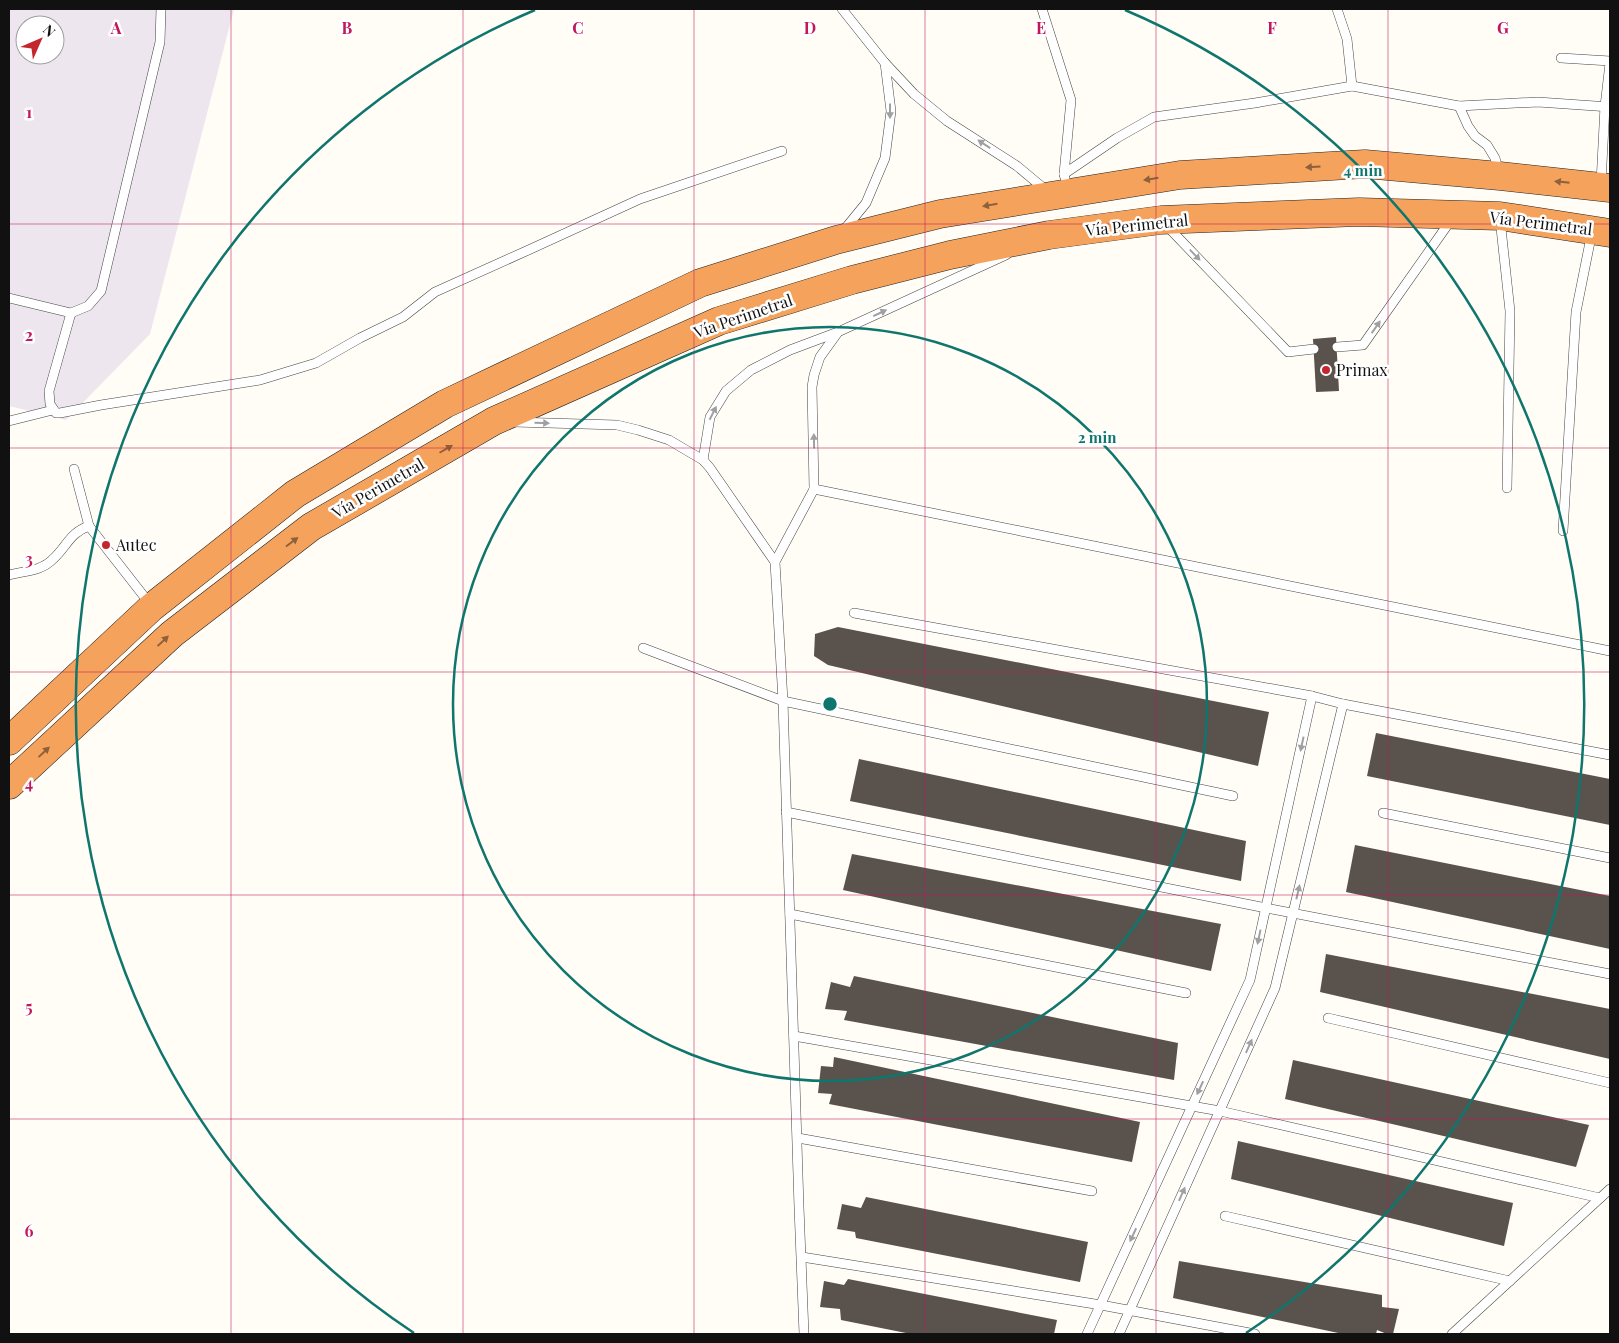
<svg xmlns="http://www.w3.org/2000/svg" width="1619" height="1343" font-family="'Playfair Display',serif">
<style>
.industrial{fill:#eee6ef;fill-rule:evenodd}
.building{fill:#5a524d}
.lines{fill:none;stroke-linecap:round;stroke-linejoin:round}
.lane-casing{stroke:#444;stroke-width:10}
.highway-casing{stroke:#222;stroke-width:29}
.lane{stroke:#fff;stroke-width:9}
.highway{stroke:#f5a25d;stroke-width:28}
.oneway{fill:#a0a0a0}
.oneway2{fill:#8e613b}
.grid{fill:none;stroke:#c2185b;stroke-width:1;stroke-opacity:0.55}
.ring{fill:none;stroke:#0f766e;stroke-width:2.5}
.poi-dot{fill:#c4262e;stroke:#fff;stroke-width:2}
.labels{text-anchor:middle;stroke-width:5;stroke-linejoin:round;paint-order:stroke}
.street-label{font-size:16px;fill:#111;stroke:#fff}
.poi-label{font-size:16px;fill:#111;stroke:#fff;text-anchor:start}
.grid-label{font-size:16px;text-anchor:middle;font-weight:bold;fill:#c2185b;stroke:#fff;stroke-width:5;stroke-linejoin:round;paint-order:stroke}
.centre{fill:#0f766e;stroke:#fff;stroke-width:2.5}
.ring-label{font-size:15px;text-anchor:middle;font-weight:bold;fill:#0f766e;stroke:#fff;stroke-width:5;stroke-linejoin:round;paint-order:stroke}
</style>
<rect width="100%" height="100%" fill="#fffdf5"/>
<!-- industrial -->
<path class="industrial" d="M9 9H234L150 334 66 420 9 406ZM25 25H55V55H25Z"/>
<!-- building -->
<g class="building">
<path d="M1336 337 1339 391 1316 392 1313 339Z"/>
<path d="M838 627 1269 712 1258 766 828 665 814 656 815 634Z"/>
<path d="M1376 733 1610 779V825L1367 776Z"/>
<path d="M859 759 1246 841 1241 881 850 801Z"/>
<path d="M1355 845 1610 896V949L1346 892Z"/>
<path d="M852 854 1221 924 1211 971 843 890Z"/>
<path d="M1326 954 1610 1009V1059L1320 992Z"/>
<path d="M854 976 1178 1043 1174 1080 844 1020 847 1011 825 1009 831 982 850 987Z"/>
<path d="M834 1057 1140 1122 1132 1162 829 1104 832 1094 818 1093 821 1066 833 1067Z"/>
<path d="M1293 1060 1589 1125 1576 1167 1285 1099Z"/>
<path d="M1238 1141 1513 1203 1504 1246 1231 1179Z"/>
<path d="M866 1197 1088 1242 1080 1282 856 1238 855 1232 837 1229 842 1204 861 1208Z"/>
<path d="M1179 1261 1382 1295V1307L1399 1309 1393 1334H1387L1377 1330 1376 1334H1343L1173 1298Z"/>
<path d="M848 1279 1057 1320 1054 1334H911L841 1320 840 1309 820 1307 824 1281 844 1285Z"/>
</g>
<g class="lines">
<!-- lane casing -->
<g class="lane-casing">
<g id="lane">
<path d="M842 9 885 63 914 94 947 121 1017 166 1047 191"/>
<path d="M1042 9 1071 100 1064 174 1065 178"/>
<path d="M1561 58 1610 61"/>
<path d="M1352 86 1459 106 1538 102 1610 107"/>
<path d="M1459 106 1468 126 1475 136 1487 145 1495 158 1499 173"/>
<path d="M1064 174 1117 138 1154 117 1255 103 1352 86 1347 39 1337 9"/>
<path d="M1601 183 1605 106 1610 63"/>
<path d="M1500 219 1510 311 1507 488"/>
<path d="M1166 225 1288 352 1314 349"/>
<path d="M844 230 866 203 885 158 891 111 885 63"/>
<path d="M9 298 71 313 88 306 101 291 160 42 161 9"/>
<path d="M71 313 49 391 50 404 56 413H60L101 405 260 380 316 363 360 338 403 317 435 292 524 252 640 199 782 151"/>
<path d="M1337 347 1363 345 1451 220"/>
<path d="M9 421 53 410"/>
<path d="M514 422 617 425 638 430 669 440 703 460 710 468 775 562"/>
<path d="M703 460 710 417 726 391 751 370 790 350 838 332"/>
<path d="M74 469 89 526"/>
<path d="M814 489 1610 651"/>
<path d="M1563 531 1576 312 1592 232"/>
<path d="M9 575C24 571 41 571 52 560 67 547 69 533 89 526L150 604"/>
<path d="M854 613 1312 696 1343 704 1610 755"/>
<path d="M643 648 783 701 1233 796"/>
<path d="M786 812 1266 908 1610 974"/>
<path d="M1383 813 1610 858"/>
<path d="M790 914 1186 993"/>
<path d="M1328 1018 1610 1083"/>
<path d="M794 1036 1220 1111 1600 1198"/>
<path d="M798 1138 1092 1191"/>
<path d="M1225 1216 1510 1281"/>
<path d="M802 1257 1101 1305 1255 1334"/>
<path d="M804 1334 799 1207 783 701 775 562 814 489 812 387 814 375 820 357 838 332 1006 255"/>
<path d="M1087 1334 1250 980 1312 696"/>
<path d="M1119 1334 1275 988 1343 704"/>
<path d="M1452 1334 1610 1189"/>
</g>
</g>
<!-- highway casing -->
<g class="highway-casing">
<g id="highway">
<path d="M9 741 152 607 295 494 445 404 700 283 836 240 940 214 1180 175 1365 164 1500 176 1610 188"/>
<path d="M9 785 172 634 311 527 494 421 719 321 852 280 950 255 1049 235 1161 220 1359 212 1500 216 1610 233"/>
</g>
</g>
<!-- lane -->
<use href="#lane" class="lane"/>
<!-- highway -->
<use href="#highway" class="highway"/>
</g>
<!-- one-way arrows -->
<defs><path id="oneway-solid" d="M-6-.8H1V-3.2L6.5 0L1 3.2V.8H-6Z" transform="scale(1.25)"/></defs>
<g class="oneway">
<use href="#oneway-solid" transform="translate(890 111) rotate(90)"/>
<use href="#oneway-solid" transform="translate(984 144) rotate(-147)"/>
<use href="#oneway-solid" transform="translate(1195 255) rotate(46)"/>
<use href="#oneway-solid" transform="translate(880 313) rotate(-25)"/>
<use href="#oneway-solid" transform="translate(1376 327) rotate(-55)"/>
<use href="#oneway-solid" transform="translate(713 413) rotate(-63)"/>
<use href="#oneway-solid" transform="translate(542 423) rotate(2)"/>
<use href="#oneway-solid" transform="translate(814 441) rotate(-91)"/>
<use href="#oneway-solid" transform="translate(1302 744) rotate(102)"/>
<use href="#oneway-solid" transform="translate(1298 892) rotate(-77)"/>
<use href="#oneway-solid" transform="translate(1259 937) rotate(102)"/>
<use href="#oneway-solid" transform="translate(1249 1046) rotate(-66)"/>
<use href="#oneway-solid" transform="translate(1200 1088) rotate(115)"/>
<use href="#oneway-solid" transform="translate(1182 1194) rotate(-66)"/>
<use href="#oneway-solid" transform="translate(1133 1235) rotate(115)"/>
</g>
<g class="oneway2">
<use href="#oneway-solid" transform="translate(1313 167) rotate(177)"/>
<use href="#oneway-solid" transform="translate(1151 179) rotate(171)"/>
<use href="#oneway-solid" transform="translate(1562 182) rotate(-174)"/>
<use href="#oneway-solid" transform="translate(990 205) rotate(170)"/>
<use href="#oneway-solid" transform="translate(446 449) rotate(-30)"/>
<use href="#oneway-solid" transform="translate(292 542) rotate(-37)"/>
<use href="#oneway-solid" transform="translate(163 641) rotate(-43)"/>
<use href="#oneway-solid" transform="translate(44 752) rotate(-43)"/>
</g>
<!-- grid -->
<path class="grid" d="M231 9V1334M463 9V1334M694 9V1334M925 9V1334M1156 9V1334M1388 9V1334M9 224H1610M9 448H1610M9 672H1610M9 895H1610M9 1119H1610"/>
<!-- distance rings -->
<g class="ring">
<circle cx="830" cy="704" r="377"/>
<path d="M414 1333A754 754 0 0 1 535 10M1125 10A754 754 0 0 1 1246 1333"/>
</g>
<!-- markers -->
<g class="poi-dot">
<circle cx="1326" cy="370" r="5"/>
<circle cx="106" cy="545" r="5"/>
</g>
<g class="labels">
<!-- street labels -->
<g class="street-label">
<text transform="translate(1541 223) rotate(7)" y="6">Vía Perimetral</text>
<text transform="translate(1137 225) rotate(-6)" y="6">Vía Perimetral</text>
<text transform="translate(743 316) rotate(-19)" y="6">Vía Perimetral</text>
<text transform="translate(378 488) rotate(-30)" y="6">Vía Perimetral</text>
</g>
<!-- poi labels -->
<g class="poi-label">
<text x="1336" y="376">Primax</text>
<text x="116" y="551">Autec</text>
</g>
</g>
<g class="grid-label">
<text x="116" y="34">A</text>
<text x="347" y="34">B</text>
<text x="578" y="34">C</text>
<text x="810" y="34">D</text>
<text x="1041" y="34">E</text>
<text x="1272" y="34">F</text>
<text x="1503" y="34">G</text>
<text x="29" y="118">1</text>
<text x="29" y="341">2</text>
<text x="29" y="565">3</text>
<text x="29" y="789">4</text>
<text x="29" y="1013">5</text>
<text x="29" y="1237">6</text>
</g>
<circle cx="830" cy="704" r="8" class="centre"/>
<g class="ring-label">
<text x="1363" y="176">4 min</text>
<text x="1097" y="443">2 min</text>
</g>
<!-- border -->
<rect width="1619" height="1343" fill="none" stroke="#111111" stroke-width="20"/>
<!-- north arrow -->
<g transform="translate(40 40) rotate(45)"><circle r="24" fill="#ffffff" stroke="#a0a0a0"/>
<path d="M0-4L9 19L0 12L-9 19Z" fill="#c4262e"/>
<text y="-8" font-size="14" font-weight="bold" text-anchor="middle" fill="#111111">N</text>
</g>
</svg>
